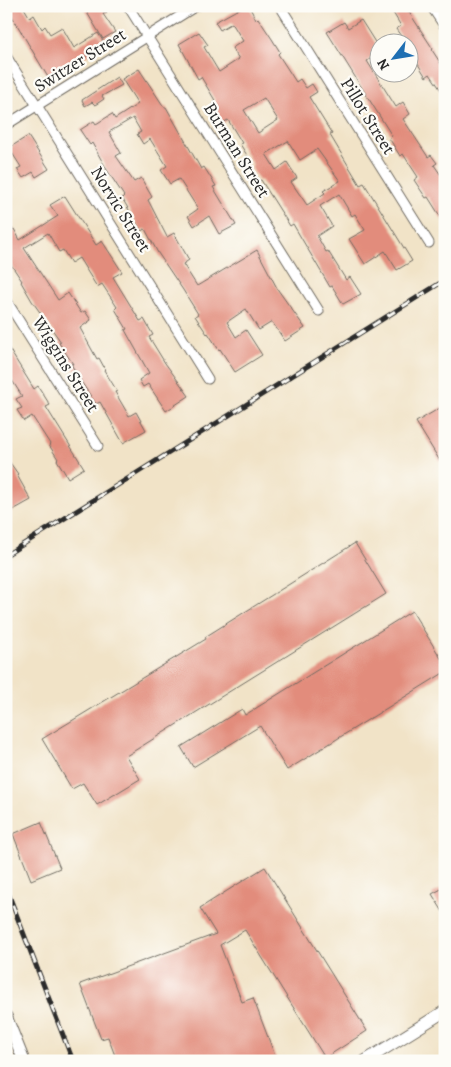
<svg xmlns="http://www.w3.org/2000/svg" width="451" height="1067" font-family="Alegreya,serif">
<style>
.building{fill:#e28c7b;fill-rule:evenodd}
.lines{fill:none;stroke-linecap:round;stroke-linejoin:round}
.minor-casing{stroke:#706b62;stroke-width:11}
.secondary-casing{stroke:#706b62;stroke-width:13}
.minor{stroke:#fff;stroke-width:9}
.secondary{stroke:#fff;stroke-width:11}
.rail-casing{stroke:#2b2b2b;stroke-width:5}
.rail{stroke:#fdfcf7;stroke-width:3;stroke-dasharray:9;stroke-linecap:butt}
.labels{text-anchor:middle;stroke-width:4.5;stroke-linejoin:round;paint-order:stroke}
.street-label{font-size:18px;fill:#2b2b2b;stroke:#fdfcf7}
</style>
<rect width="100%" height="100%" fill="#fdfcf7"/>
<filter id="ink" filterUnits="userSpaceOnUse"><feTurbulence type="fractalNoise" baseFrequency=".02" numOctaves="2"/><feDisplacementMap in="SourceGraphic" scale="10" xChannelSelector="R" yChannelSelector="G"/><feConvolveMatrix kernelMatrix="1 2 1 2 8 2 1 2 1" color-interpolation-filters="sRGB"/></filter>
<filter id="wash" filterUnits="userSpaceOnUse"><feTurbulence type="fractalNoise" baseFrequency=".0096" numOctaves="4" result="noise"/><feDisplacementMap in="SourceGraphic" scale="20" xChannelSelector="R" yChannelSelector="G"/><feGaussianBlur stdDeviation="1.12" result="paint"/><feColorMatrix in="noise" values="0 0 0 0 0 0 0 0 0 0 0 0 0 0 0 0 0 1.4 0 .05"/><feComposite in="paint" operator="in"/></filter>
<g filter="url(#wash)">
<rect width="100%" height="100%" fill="#f1e3c7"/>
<g id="blocks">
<!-- building -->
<g class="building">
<path d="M6 6H23L30 18 34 15 42 29 45 26 50 34 62 27 74 48 98 33 105 44 80 60 81 61 70 68 49 79Z"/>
<path d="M83 6H103L107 12 103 14 115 32 103 39Z"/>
<path d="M244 6H249L256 20 258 18 272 39 280 52 278 54 296 82 300 79 306 88 312 84 317 92 309 97 332 134 330 135 360 185 364 183 412 261 397 270 385 251 365 264 349 239 365 230 355 214 352 216 339 194 320 206 332 226 317 236 326 252 328 251 346 280 350 277 361 294 343 304 332 286 330 287 293 224 290 226 261 180 259 181 251 167 253 165 240 144 242 143 228 120 219 125 214 117 219 113 213 104 216 102 201 77 198 79 179 44 199 32 208 45 204 47 219 72 239 59 232 48 243 41 232 23 220 30 215 22ZM264 98 278 120 258 133 244 110ZM288 141 300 160 317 149 340 181 323 191 325 193 307 205 291 182 297 178 287 162 276 170 266 154Z"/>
<path d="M389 6H405L433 49 432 50 445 70V96L430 74 426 77 416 61 408 65V42H405L396 29 401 26Z"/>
<path d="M361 20 378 47V54L367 61 396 107 403 102 410 114 403 119 428 157 431 155 437 163 434 165 445 181V224L428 197 426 198 414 180 418 177 403 154 400 156 389 138 392 136 327 32 344 22 348 28Z"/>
<path d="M139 69 164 107H166L201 169 204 167 216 186 213 187 236 225 219 234 209 216 194 226 188 216 198 209 179 179 170 184 161 170 167 166 150 139 143 144 137 134 141 132 133 118 109 132 121 153 116 156 134 182 141 178 152 197 148 200 167 237 174 233 189 260 183 264 197 286 257 250 278 290 305 328 285 341 272 322 259 330 246 309 227 322 236 337 246 330 262 355 235 372 220 349 219 350 208 333 207 334 195 316 198 314 183 290 158 253 145 229 141 231 129 210 122 198 124 196 107 170 92 143 90 145 80 130 94 121 96 124 112 114 115 119 138 104 122 79Z"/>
<path d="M117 77 122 85 102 96 104 99 95 105 92 102 85 106 82 100Z"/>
<path d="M28 136 49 169 36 177 33 172 23 178 17 169 21 167 9 148Z"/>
<path d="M65 196 96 245 102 241 115 261 122 272 113 277 140 321 144 319 153 335 149 337 165 363 189 396 166 411 148 384 143 387 139 380 149 373 125 330 127 329 115 309 117 307 102 284 97 287 79 258 71 263 63 250 59 252 48 233 24 248 58 300 68 293 81 313 85 311 91 320 80 328 97 359 99 358 105 369 104 370 117 391 115 392 129 416 136 412 146 430 123 443 100 402 96 404 82 383 71 364H73L59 343 61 342 32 301 21 282 22 281 6 257V234L14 229 20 240 58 216 50 205Z"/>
<path d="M6 344 34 389 38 386 50 405 46 407 84 468 68 478 57 460 58 459 49 445 50 444 32 416 24 421 17 410 22 408 16 399 22 396 6 371Z"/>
<path d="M445 405V469L416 422Z"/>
<path d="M6 457 18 474 17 475 31 500 6 514V504L10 502 6 495Z"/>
<path d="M355 543 386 594 126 756 140 779 97 805 83 783 72 789 42 739 206 639 205 637Z"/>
<path d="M412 611 445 665V672L287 770 260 726 193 767 181 747 242 709 245 715Z"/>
<path d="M41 822 60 868 31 880 13 834Z"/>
<path d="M265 867 367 1031 325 1058 245 930 220 945 242 1002 253 998 277 1061H117L108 1037 101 1039 80 984 216 934 200 908Z"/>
<path d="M445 887V915L432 894Z"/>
</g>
</g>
</g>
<g filter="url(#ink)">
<use href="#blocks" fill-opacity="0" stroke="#706b62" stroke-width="1"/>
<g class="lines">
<!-- minor casing -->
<g class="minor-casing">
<g id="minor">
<path d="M128 6 319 311"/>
<path d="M280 6 429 243"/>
<path d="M431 6 445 27"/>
<path d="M6 56 208 379"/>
<path d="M6 125 196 6"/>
<path d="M6 300 98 446"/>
</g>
</g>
<!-- secondary casing -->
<g class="secondary-casing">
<g id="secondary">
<path d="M6 1016 24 1061"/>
<path d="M365 1061 445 1011"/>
</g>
</g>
<!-- minor -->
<use href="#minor" class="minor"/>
<!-- secondary -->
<use href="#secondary" class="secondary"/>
<!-- rail casing -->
<g class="rail-casing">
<g id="rail">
<path d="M6 555 445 280"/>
<path d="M6 888 73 1061"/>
</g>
</g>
<!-- rail -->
<use href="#rail" class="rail"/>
</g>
</g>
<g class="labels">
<!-- street labels -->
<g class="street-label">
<text transform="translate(80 60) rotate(-32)" y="6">Switzer Street</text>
<text transform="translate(368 116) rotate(58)" y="6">Pillot Street</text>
<text transform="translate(237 150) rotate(58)" y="6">Burman Street</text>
<text transform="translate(121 209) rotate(58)" y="6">Norvic Street</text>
<text transform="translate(66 364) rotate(58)" y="6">Wiggins Street</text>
</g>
</g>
<!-- margin -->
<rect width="451" height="1067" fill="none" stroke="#fdfcf7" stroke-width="25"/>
<!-- north arrow -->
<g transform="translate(394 58) rotate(239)"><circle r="24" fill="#fdfcf7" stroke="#a9a8a5"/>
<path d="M0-4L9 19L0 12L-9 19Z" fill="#1f6fb2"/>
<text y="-8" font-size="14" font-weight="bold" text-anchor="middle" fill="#2b2b2b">N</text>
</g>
</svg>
